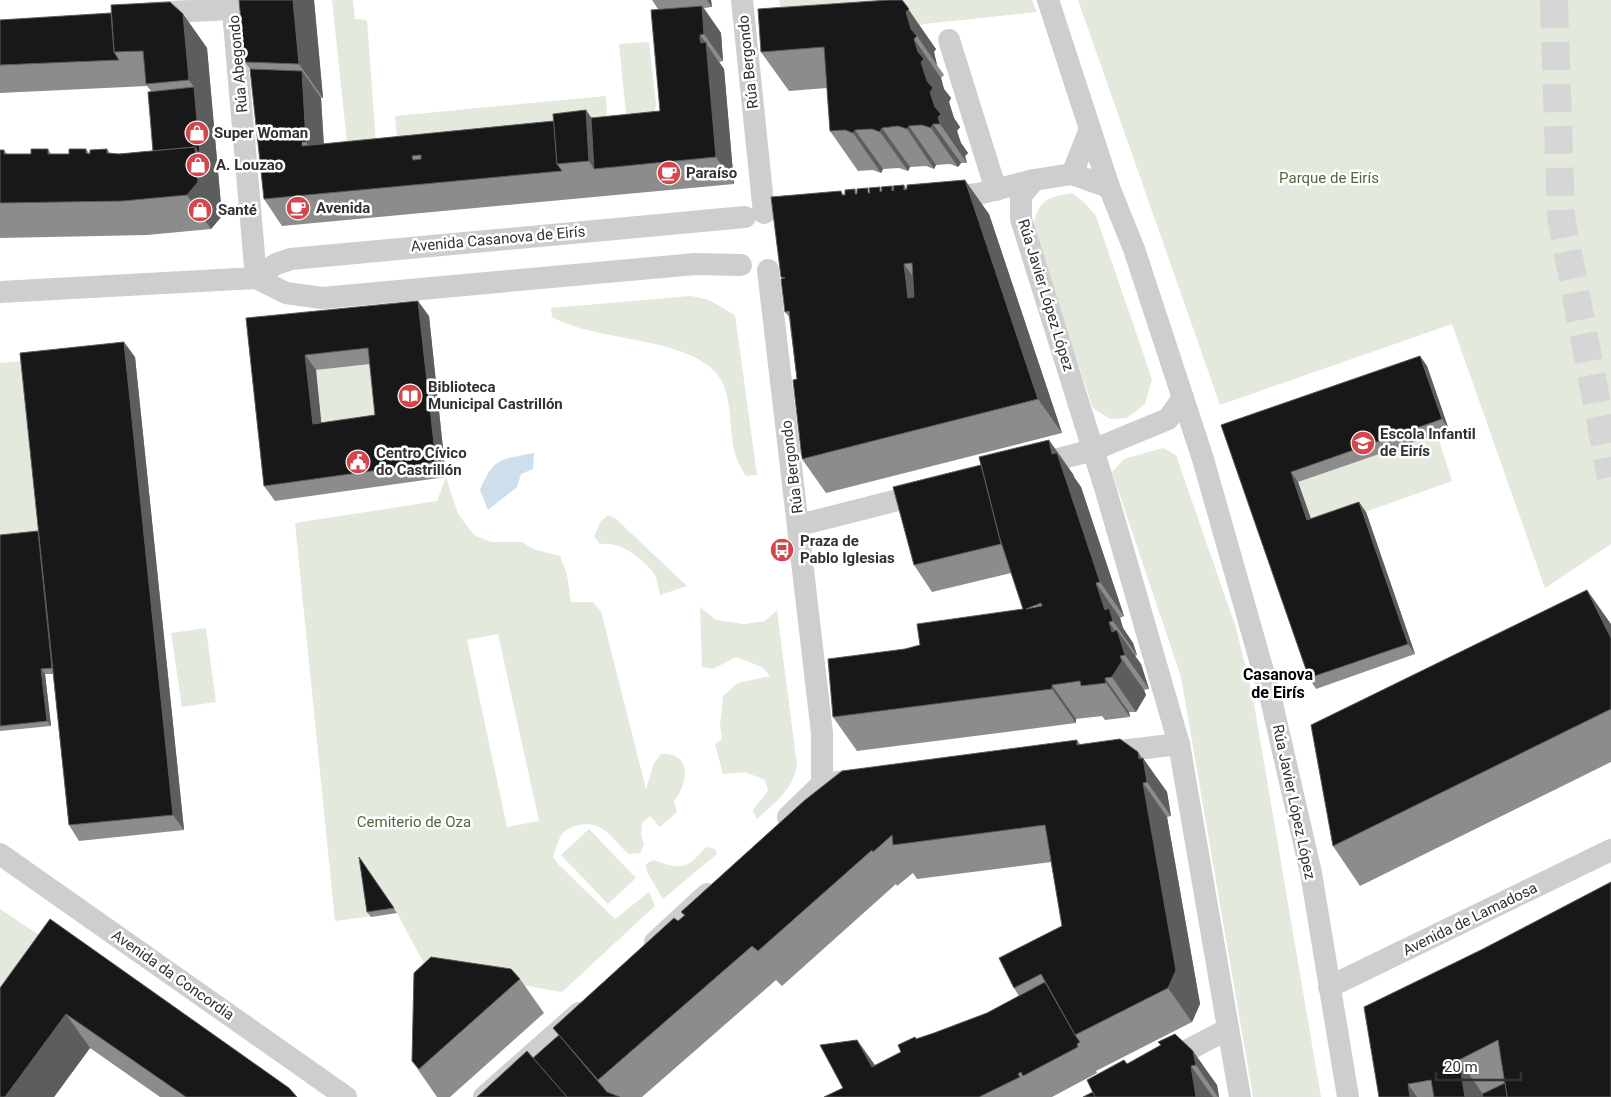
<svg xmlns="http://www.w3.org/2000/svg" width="1611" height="1097" font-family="Roboto,sans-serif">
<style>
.green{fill:#e3e9dd;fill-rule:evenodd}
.water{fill:#cedeea}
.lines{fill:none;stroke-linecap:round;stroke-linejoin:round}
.primary-tunnel{stroke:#d6d6d6;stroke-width:28;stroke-dasharray:28 14;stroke-linecap:butt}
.street{stroke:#cecece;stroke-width:22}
.wall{fill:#8c8c8c;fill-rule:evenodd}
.shaded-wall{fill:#5d5d5d}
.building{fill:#181818;stroke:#5d5d5d;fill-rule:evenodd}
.labels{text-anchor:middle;stroke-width:5;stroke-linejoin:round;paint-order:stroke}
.street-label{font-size:15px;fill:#313131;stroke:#fff}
.poi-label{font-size:15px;font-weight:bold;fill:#313131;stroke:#fff;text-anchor:start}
.park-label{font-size:15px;fill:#536842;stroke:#fff}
.neighbourhood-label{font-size:16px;font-weight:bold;fill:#000;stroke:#fff}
</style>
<rect width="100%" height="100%" fill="#fff"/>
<!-- green -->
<g class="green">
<path d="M332 0H353L355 19 367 20 376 144 347 142Z"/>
<path d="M779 0H1032L1037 12 784 39Z"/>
<path d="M1078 0H1611V544L1545 588 1452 324 1220 405Z"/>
<path d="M649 42 656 104 654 117 629 120 626 113 619 44Z"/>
<path d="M606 96 607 117 397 139 395 116Z"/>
<path d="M1072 193 1084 202 1096 216 1152 379 1145 404 1127 418 1110 419 1093 408 1032 228C1040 200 1044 198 1072 193Z"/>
<path d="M691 296 709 300 735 315 757 475 746 476C743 471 739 465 737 459 727 434 735 396 717 374 685 336 596 342 552 317L551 308Z"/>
<path d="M21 361 38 536 0 540V363Z"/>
<path d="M379 363 386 430 323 439 316 370Z"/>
<path d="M1437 434 1452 481 1315 530 1298 482Z"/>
<path d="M1163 448 1176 455 1236 628 1253 698 1321 1097H1253L1181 677 1112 472 1124 459Z"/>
<path d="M446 477 458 514 474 535 491 542H522L533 549 560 556 567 575 571 602H592L601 611 646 789 654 763 661 754C692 752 689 783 674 801L677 812 660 827 650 816 642 823 641 834 644 845 640 853 629 854C620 847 613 836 604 830 593 821 574 823 564 832 558 838 556 848 553 857L559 865 615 919 649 892 655 906 562 992 427 969 397 913 335 921 295 523 437 501ZM498 634 539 821 507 827 467 640Z"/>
<path d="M608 515 616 519 687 586 660 595C658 588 658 578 653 572 640 556 621 542 600 544L594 536 601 521Z"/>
<path d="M700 607 716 620 744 624 765 621 777 610 797 766C792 790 775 803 757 819L753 811C757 802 764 799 768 790L765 780 745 772 723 774 715 744 722 739 720 725 723 696 738 683 770 676 762 667 736 657 713 669 702 667Z"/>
<path d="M206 628 216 702 182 707 171 633Z"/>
<path d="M589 829 636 878 608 904 561 855Z"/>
<path d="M706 847 715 849 717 854 663 899 647 872 646 864 653 860C682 870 686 870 706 847Z"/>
<path d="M0 909 51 943 0 1014Z"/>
</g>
<!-- water -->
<path class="water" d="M534 453 533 469 521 474 517 487 488 510 480 490C494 457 500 460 534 453Z"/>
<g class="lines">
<!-- primary-tunnel -->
<path class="primary-tunnel" d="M1554 0 1561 217 1611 477"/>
<!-- street -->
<g class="street">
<path d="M232 0 256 278"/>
<path d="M742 0 764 213"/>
<path d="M1048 0 1109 187"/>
<path d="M149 13 233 9"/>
<path d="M949 40 996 190"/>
<path d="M1072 174 1090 129"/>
<path d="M1034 180 1021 196V219L1106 491 1179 744 1240 1097"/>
<path d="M945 198 978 194 1034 180 1072 174 1109 187 1134 249 1203 459 1271 699 1311 873 1348 1097"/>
<path d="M768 270 822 733V784"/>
<path d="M256 278 276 264 291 259 745 217"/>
<path d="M0 292 256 278 286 293 322 298 695 264 741 265"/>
<path d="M1032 466 1093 450 1168 419 1183 398"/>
<path d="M799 525 926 493"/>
<path d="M1103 753 1179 744"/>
<path d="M788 817 822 784 855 780"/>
<path d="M0 854 346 1097"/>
<path d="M655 942 707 894"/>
<path d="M1329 987 1611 850"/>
<path d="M1163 1063 1228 1029"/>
<path d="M484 1097 579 1013"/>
</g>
</g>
<!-- wall -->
<g class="wall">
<path d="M314 0 323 98H321L324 144 554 121 586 110 591 118 660 111 658 9 652 0H711L712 7 704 8 721 33 723 61 719 62 724 69 734 184 282 226 264 199 250 69 245 62Z"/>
<path d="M889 0 936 49 934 52 937 65 944 75 941 78 944 89 951 98 949 102 954 118 960 127 957 131 961 143 968 153 965 156 967 163H961L958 167 950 164 936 165 934 169 926 166 910 167 908 171 899 168 883 169 881 173 873 170 858 171 830 131 827 88 789 91 761 52Z"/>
<path d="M183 14 207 48 222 216 211 229 147 235 0 238V150H4L7 154H31L48 149 51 154H69L86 149 89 153 107 149 110 153 119 154 153 151 151 91 147 86 0 93V20Z"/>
<path d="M904 185 907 189 989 214 1062 433 826 493 802 459 797 379 789 317 785 312 782 279 781 277 841 191 844 195 855 189 857 193 882 190 892 186 894 189Z"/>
<path d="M429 316 446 477 275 501 264 486 246 318ZM370 364 375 415 321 423 316 370Z"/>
<path d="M1420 356 1427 366 1449 430 1298 482 1311 519 1366 512 1415 654 1316 689 1309 678 1221 425Z"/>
<path d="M135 357 184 830 79 841 69 825 53 674H45L51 726 0 731V535L38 531Z"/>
<path d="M1073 474 1074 477 1081 487 1124 616 1120 618 1123 628 1133 643 1137 655 1135 656 1141 664 1149 689 1144 690 1146 695 1136 712H1129L1130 717 1105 720 1102 716 1076 719V723L857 751 833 717 905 649 920 645 1023 609 1011 573 932 592 914 565ZM1034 606 1035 607 1026 609Z"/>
<path d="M1611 624V762L1360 886 1333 846Z"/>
<path d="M1077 740 1080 744 1142 758 1167 792 1171 816 1167 817 1200 1004 1192 1022 1096 1071 1097 1073 1052 1097H824L843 1088 857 1040 875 1065 901 1052 915 1037 916 1039 934 1033 987 1013 1019 996 1014 988 1062 926 1051 862 917 879 913 873 897 886 896 884 782 986 776 980 642 1097H477L533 1058 559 1035 553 1028 678 921 684 916 681 912Z"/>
<path d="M359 857 397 913 371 917 367 912Z"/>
<path d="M1483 949 1611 1097H1379Z"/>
<path d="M520 979 544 1013 450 1097H437L412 1061Z"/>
<path d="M0 988 297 1097H160L90 1048 54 1097H0Z"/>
<path d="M1175 1034 1217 1085 1219 1097H1083L1093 1092 1127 1064 1161 1045Z"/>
</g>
<!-- shaded-wall -->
<g class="shaded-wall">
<path d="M293 0H314L323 98 299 64Z"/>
<path d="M707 0H711L712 7Z"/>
<path d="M902 0 936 49 934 52 937 65 917 36 911 29Z"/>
<path d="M702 6 721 33 723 61 704 34Z"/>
<path d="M183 14 207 48 222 216 211 229 187 195 195 147 194 87 189 80Z"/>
<path d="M700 35 724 69 734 184 716 157Z"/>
<path d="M914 39 941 78 944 89 951 98 949 102 954 118 960 127 957 131 961 143 968 153 965 156 967 163 940 124Z"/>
<path d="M302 71 321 98 325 168 306 142Z"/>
<path d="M586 110 610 145 594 169 589 161Z"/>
<path d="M933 124 961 163 958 167 931 128Z"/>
<path d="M909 126 936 165 934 169 907 129Z"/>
<path d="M882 128 910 167 908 171 880 132Z"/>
<path d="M855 130 883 169 881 173 853 133Z"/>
<path d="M965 180 989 214 1062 433 1038 399Z"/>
<path d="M904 264 928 298H908Z"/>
<path d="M418 301 429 316 446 477 436 462Z"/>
<path d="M124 342 135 357 184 830 173 815Z"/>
<path d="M305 355 316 370 323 439 313 424Z"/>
<path d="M1420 356 1427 366 1449 430 1442 419Z"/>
<path d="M1049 440 1073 474 1074 477 1081 487 1124 616 1100 582 1052 454Z"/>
<path d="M1291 472 1298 482 1315 530 1307 520Z"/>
<path d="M1359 502 1366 512 1415 654 1408 644Z"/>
<path d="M1096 583 1120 618 1123 628 1133 643 1137 655 1113 621 1105 610Z"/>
<path d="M1587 590 1611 624V638Z"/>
<path d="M1109 622 1119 636 1117 630 1141 664 1149 689 1125 655 1112 632Z"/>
<path d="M1120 656 1144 690 1146 695 1136 712 1112 677Z"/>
<path d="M41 669 45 674 51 726 47 721Z"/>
<path d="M1105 678 1129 712 1130 717 1106 683Z"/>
<path d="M1052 685 1076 719V723L1052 689Z"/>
<path d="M1138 752 1143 760V758L1167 792 1171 816 1147 782 1139 759Z"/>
<path d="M1143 783 1167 817 1200 1004 1192 1022 1168 988Z"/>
<path d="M66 1014 90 1048 54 1097H5Z"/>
<path d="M857 1040 876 1067H872Z"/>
<path d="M1193 1051 1217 1085 1219 1097H1218L1196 1065Z"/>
<path d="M1459 1060 1485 1097H1465Z"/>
<path d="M1191 1066 1213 1097H1196Z"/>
<path d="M1408 1084 1417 1097H1410Z"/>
</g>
<!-- building -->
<g class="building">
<path d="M239 0H293L299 64 245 62Z"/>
<path d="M889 0H902L909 9 906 12 911 29 917 36 914 39 918 52 924 59 921 62 927 81 933 88 930 92 935 107 941 114 938 117 940 124H933L931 128 922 125 909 126 907 129 898 126 882 128 880 132 872 129 855 130 853 133 845 130 830 131 824 47 761 52 758 9Z"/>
<path d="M170 2 183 14 189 80 146 84 143 51 114 52 111 5Z"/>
<path d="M702 6 704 34 700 35V39L701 43 706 42 716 157 594 169 591 118 660 111 651 10Z"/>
<path d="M111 13 114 52 119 60 0 65V20Z"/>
<path d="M250 69 302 71 306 142H302V146L554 121 557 164 562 171 264 199ZM421 155V159L413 160 412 156Z"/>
<path d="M194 87 200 155 195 147 153 151 148 92Z"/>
<path d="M586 110 589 161 557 164 553 114Z"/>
<path d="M195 147 198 182 187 195 123 201 0 203V150H4V154H31V149H48V154H69V149H86V153L90 154V150L107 149V153L119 154Z"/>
<path d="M965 180 1038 399 802 459 793 380 797 379 789 311 785 312 781 279 785 278 781 277 771 197 841 191 842 195H845V190L855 189V194H857V189L868 188V193H870L869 188 880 187V192L882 191 881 187 892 186V191L894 190 893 186 904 185V190L907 189V185ZM912 263 914 297 908 298 904 264Z"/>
<path d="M418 301 436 462 264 486 246 318ZM368 348 375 415 313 424 305 355Z"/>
<path d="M124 342 173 815 69 825 20 353Z"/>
<path d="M1420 356 1442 419 1291 472 1307 520 1359 502 1408 644 1309 678 1221 425Z"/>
<path d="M1049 440 1052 454 1057 453 1100 582 1096 583 1105 610 1109 608 1113 621 1109 622 1112 632 1117 630 1125 655 1120 656 1122 661 1112 677 1105 678 1106 683 1081 686 1080 681 1052 685V689L833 717 828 659 905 649 920 645 917 624 1023 609 999 536 979 457ZM1041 603 1042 606 1026 609Z"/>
<path d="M981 465 1001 544 914 565 893 487Z"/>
<path d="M38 531 52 668 41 669 47 721 0 726V535Z"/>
<path d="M1587 590 1611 638V709L1333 846 1311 725Z"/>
<path d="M1120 739 1138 752 1139 759 1143 758 1147 782 1143 783 1176 970 1168 988 1075 1035 1041 974 1014 988 999 958 1062 926 1045 825 893 845 892 835 873 852 872 850 758 951 752 946 598 1080 553 1028 674 918 678 921 685 915 681 912 805 800 842 771 1077 740V745Z"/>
<path d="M359 857 394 908 367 912Z"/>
<path d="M1611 882V1097H1507L1498 1040 1459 1060 1465 1097H1434L1431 1080 1408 1084 1410 1097H1379L1364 1007 1483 949Z"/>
<path d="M50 919 289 1088 297 1097H186L66 1014 5 1097H0V988Z"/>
<path d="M431 957 511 969 520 979 419 1069 412 1061 414 973Z"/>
<path d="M1045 982 1075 1035 1080 1042 1077 1044 1078 1047 1023 1076 1021 1072 1018 1074 1020 1077 979 1097H824L843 1088 820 1045 857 1040 872 1067 901 1052 898 1045 915 1037 916 1039 934 1033 987 1013Z"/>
<path d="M1175 1034 1193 1051 1196 1065 1191 1066 1196 1097H1095L1087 1080 1124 1060 1127 1064 1161 1045 1158 1042Z"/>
<path d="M559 1035 607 1092 620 1097H567L533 1058Z"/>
<path d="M527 1051 567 1097H477Z"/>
<path d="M1505 1083 1507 1097H1483L1482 1094Z"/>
<path d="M1093 1092 1095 1097H1083Z"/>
</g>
<!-- icons -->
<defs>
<g id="shop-disc" transform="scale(1.25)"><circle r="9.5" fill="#d5454b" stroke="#fff"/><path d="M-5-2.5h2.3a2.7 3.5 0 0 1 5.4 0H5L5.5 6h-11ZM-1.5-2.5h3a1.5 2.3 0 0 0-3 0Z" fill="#fff"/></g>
<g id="cafe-disc" transform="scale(1.25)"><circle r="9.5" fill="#d5454b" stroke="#fff"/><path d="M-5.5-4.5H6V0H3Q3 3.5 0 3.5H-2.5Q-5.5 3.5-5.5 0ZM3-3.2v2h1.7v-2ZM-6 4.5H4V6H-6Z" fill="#fff"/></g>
<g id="library-disc" transform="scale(1.25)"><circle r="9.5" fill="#d5454b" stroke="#fff"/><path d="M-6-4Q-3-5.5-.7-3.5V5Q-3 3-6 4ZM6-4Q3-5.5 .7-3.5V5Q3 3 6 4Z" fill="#fff"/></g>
<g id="school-disc" transform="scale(1.25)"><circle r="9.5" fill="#d5454b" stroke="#fff"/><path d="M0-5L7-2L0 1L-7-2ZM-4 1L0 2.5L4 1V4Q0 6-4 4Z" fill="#fff"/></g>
<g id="civic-disc" transform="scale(1.25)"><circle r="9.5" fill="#d5454b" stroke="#fff"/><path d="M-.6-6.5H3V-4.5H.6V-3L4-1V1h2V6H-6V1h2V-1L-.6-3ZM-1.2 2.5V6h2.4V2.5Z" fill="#fff"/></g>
<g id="bus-disc" transform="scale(1.25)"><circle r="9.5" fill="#d5454b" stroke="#fff"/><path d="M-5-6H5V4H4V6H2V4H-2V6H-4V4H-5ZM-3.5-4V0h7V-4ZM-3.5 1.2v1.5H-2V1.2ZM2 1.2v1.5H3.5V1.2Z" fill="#fff"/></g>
</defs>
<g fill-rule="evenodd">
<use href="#shop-disc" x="197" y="133"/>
<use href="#shop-disc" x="198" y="165"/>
<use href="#cafe-disc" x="669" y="173"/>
<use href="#cafe-disc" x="298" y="208"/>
<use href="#shop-disc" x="200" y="210"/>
<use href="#library-disc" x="410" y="396"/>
<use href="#school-disc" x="1363" y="443"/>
<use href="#civic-disc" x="358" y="462"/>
<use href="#bus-disc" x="782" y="550"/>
</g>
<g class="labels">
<!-- street labels -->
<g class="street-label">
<text transform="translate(748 62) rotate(-96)" y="5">Rúa Bergondo</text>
<text transform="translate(238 64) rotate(-95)" y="5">Rúa Abegondo</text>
<text transform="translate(498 239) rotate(-5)" y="5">Avenida Casanova de Eirís</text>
<text transform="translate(1046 295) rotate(73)" y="5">Rúa Javier López López</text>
<text transform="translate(792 467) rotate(-97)" y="5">Rúa Bergondo</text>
<text transform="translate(1294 802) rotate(78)" y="5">Rúa Javier López López</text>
<text transform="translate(1470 919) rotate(-26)" y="5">Avenida de Lamadosa</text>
<text transform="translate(173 975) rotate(35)" y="5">Avenida da Concordia</text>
</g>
<!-- poi labels -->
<g class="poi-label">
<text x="214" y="138">Super Woman</text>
<text x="216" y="170">A. Louzao</text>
<text x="686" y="178">Paraíso</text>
<text x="316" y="213">Avenida</text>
<text x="218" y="215">Santé</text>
<text x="428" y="392">Biblioteca<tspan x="428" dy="17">Municipal Castrillón</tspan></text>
<text x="1380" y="439">Escola Infantil<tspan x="1380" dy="17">de Eirís</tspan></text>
<text x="376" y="458">Centro Cívico<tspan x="376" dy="17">do Castrillón</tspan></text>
<text x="800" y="546">Praza de<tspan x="800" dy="17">Pablo Iglesias</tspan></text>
</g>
<!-- park labels -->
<g class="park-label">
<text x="1329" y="183">Parque de Eirís</text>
<text x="414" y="827">Cemiterio de Oza</text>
</g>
<!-- neighbourhood labels -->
<g class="neighbourhood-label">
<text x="1278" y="680">Casanova<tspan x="1278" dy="18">de Eirís</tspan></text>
</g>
</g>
<!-- scale -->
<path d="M1436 1072v8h85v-8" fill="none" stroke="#313131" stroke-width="2.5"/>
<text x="1444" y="1072" font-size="15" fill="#313131" stroke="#ffffff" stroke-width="4" paint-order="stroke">20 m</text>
</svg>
